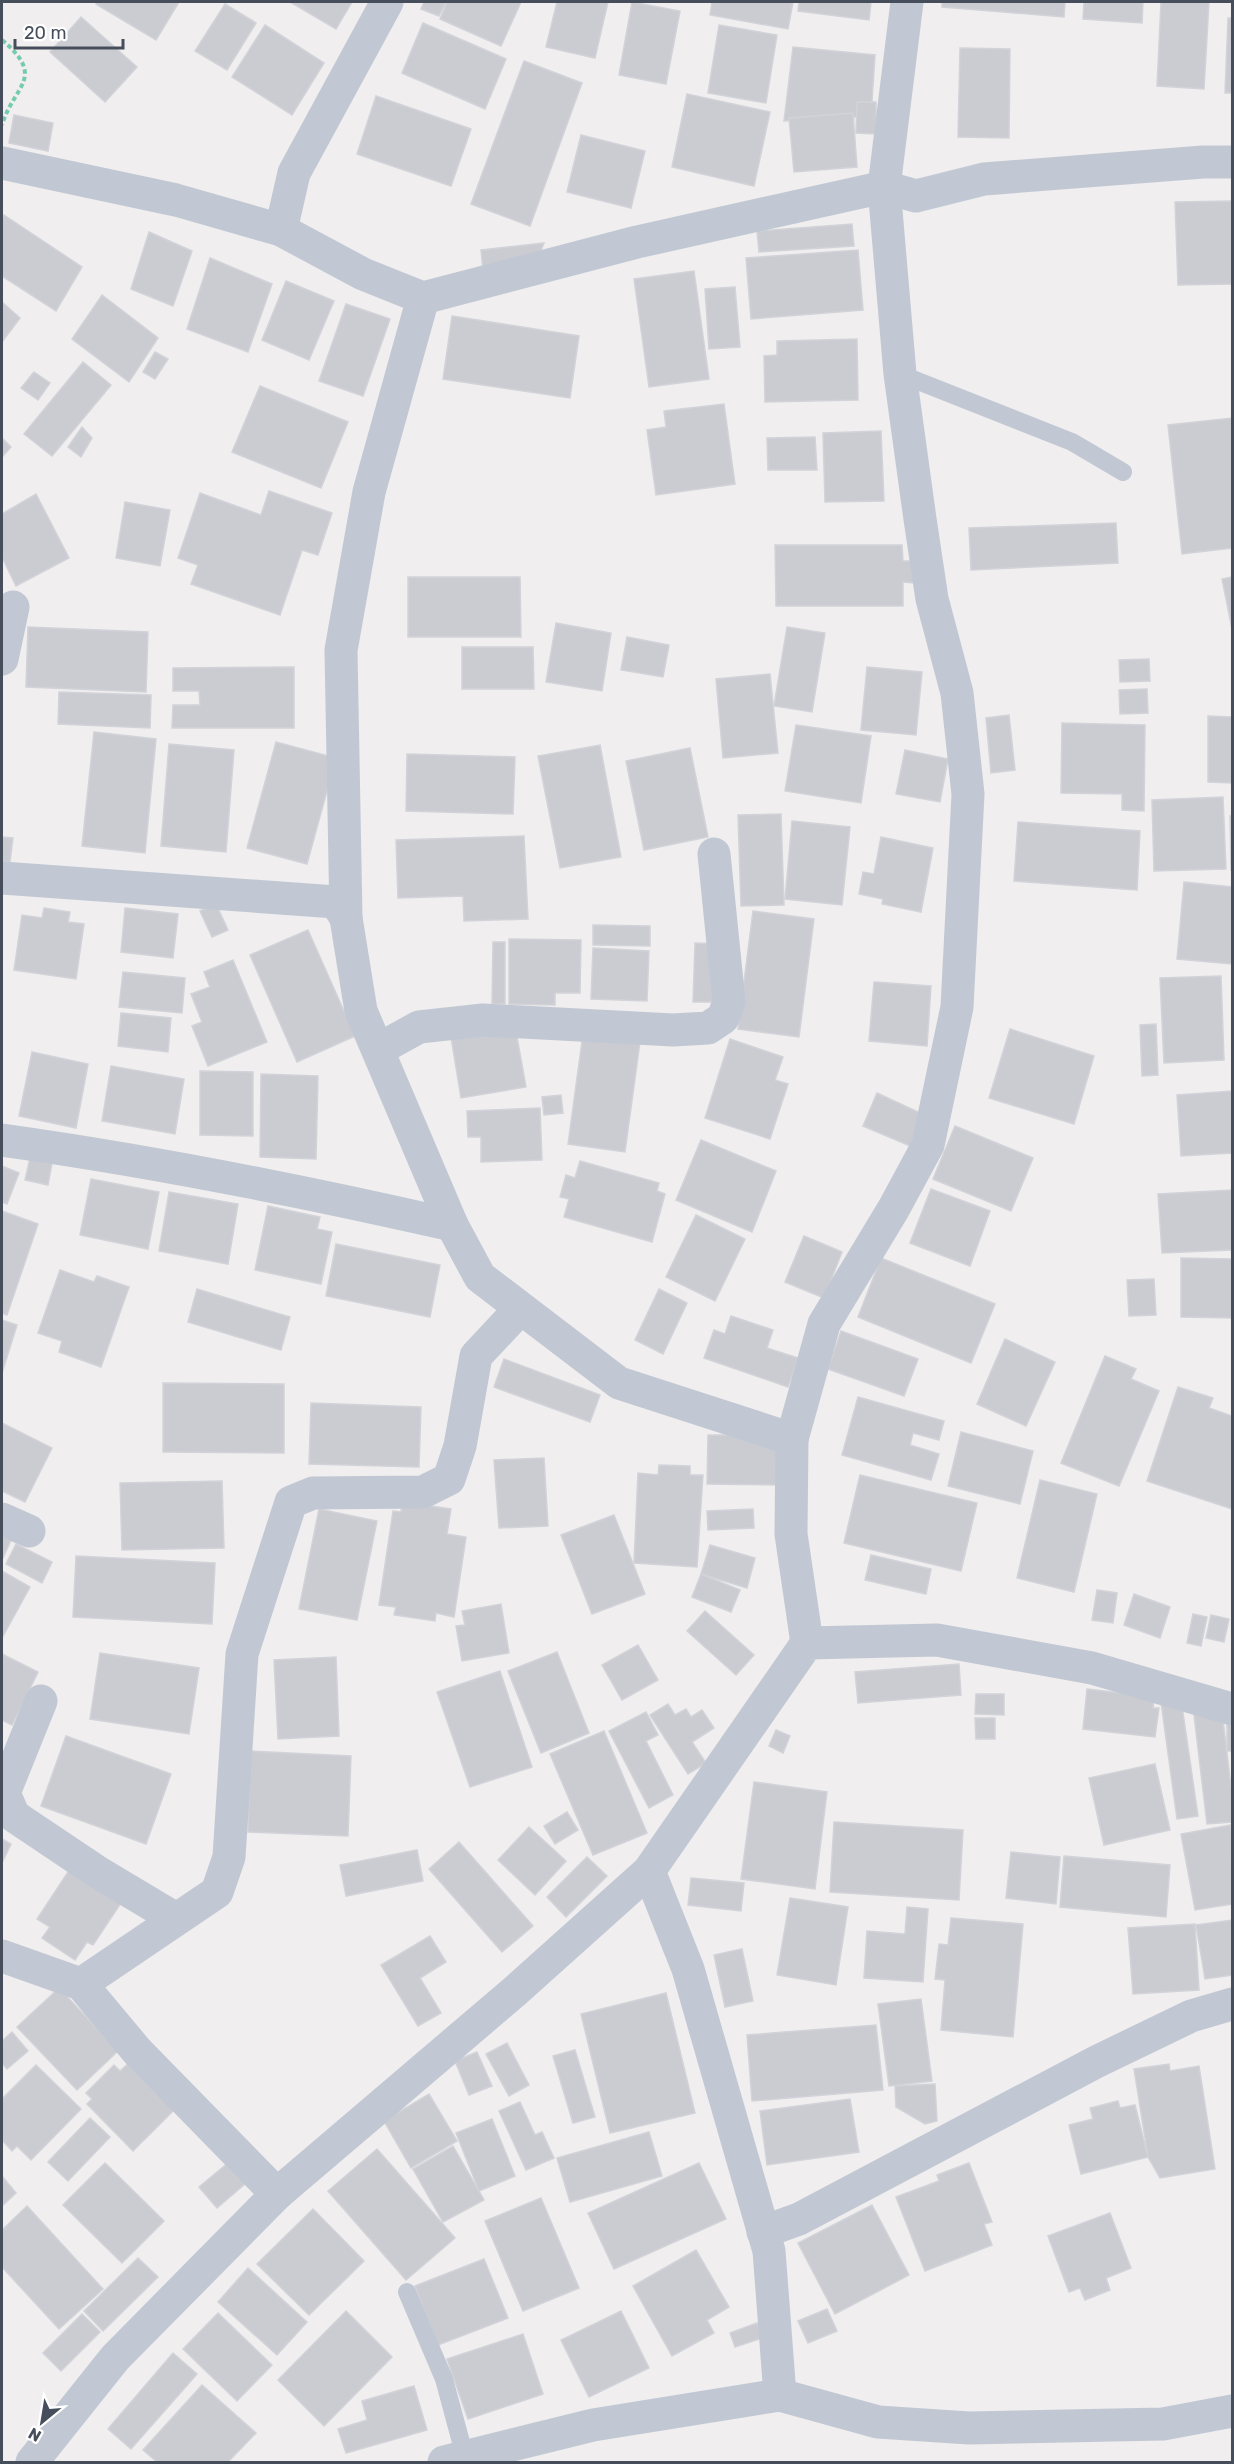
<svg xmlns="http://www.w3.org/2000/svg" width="1234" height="2464" font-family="Rubik,sans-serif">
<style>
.building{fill:#caccd2;stroke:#d2d3d9;stroke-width:1.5}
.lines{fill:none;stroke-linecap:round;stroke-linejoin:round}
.path{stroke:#75cbad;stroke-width:4;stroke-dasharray:4.5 3;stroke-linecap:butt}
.service{stroke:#c1c8d3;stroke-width:18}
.minor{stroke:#c1c8d3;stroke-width:33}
</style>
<rect width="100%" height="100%" fill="#f0eeee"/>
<!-- building -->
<g class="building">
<path d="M98 2H179L156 40 96 4Z"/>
<path d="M290 2H352L336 29Z"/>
<path d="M424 2H446L439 16 421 9Z"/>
<path d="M447 2H521L501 46 440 19Z"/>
<path d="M557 2H608L595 58 546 47Z"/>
<path d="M632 2 680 11 666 84 619 75Z"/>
<path d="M712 2H793L788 29 710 15Z"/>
<path d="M799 2H871L869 20 798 11Z"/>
<path d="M942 2H1065L1064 17 942 7Z"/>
<path d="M1084 2H1143L1142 23 1083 19Z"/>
<path d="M1161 2H1209L1204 89 1157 86Z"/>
<path d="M225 4 256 23 227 70 195 51Z"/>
<path d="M81 17 137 67 105 102 50 52Z"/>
<path d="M1228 18H1232V93H1225Z"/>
<path d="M423 23 506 59 485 109 402 73Z"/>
<path d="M265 25 324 63 292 115 232 77Z"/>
<path d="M719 25 777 35 766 103 708 93Z"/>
<path d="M793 47 875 55 871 116 784 121Z"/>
<path d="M960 48 1010 49 1009 138 958 137Z"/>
<path d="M524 61 582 83 530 226 471 204Z"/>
<path d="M687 94 770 112 754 186 672 167Z"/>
<path d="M376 96 471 129 451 186 357 154Z"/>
<path d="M857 102H876V134L856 133Z"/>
<path d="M853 113 857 167 794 172 789 118Z"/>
<path d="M14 115 53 123 48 151 9 143Z"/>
<path d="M581 135 645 151 631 208 567 192Z"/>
<path d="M1232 201V284L1178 285 1175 202Z"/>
<path d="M4 215 82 267 56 311 2 276V219Z"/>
<path d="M852 224 854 246 759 252 757 231Z"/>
<path d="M149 232 192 251 173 306 131 289Z"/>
<path d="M544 243 536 263 483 270 481 250Z"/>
<path d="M858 250 863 310 751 319 746 258Z"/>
<path d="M210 258 272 284 248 352 187 329Z"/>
<path d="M694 271 709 379 649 387 634 279Z"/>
<path d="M286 281 334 301 309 360 262 340Z"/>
<path d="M735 287 740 347 709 349 705 289Z"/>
<path d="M102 295 158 338 129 382 72 339Z"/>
<path d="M2 302 20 318 2 342Z"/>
<path d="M346 304 390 319 363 396 319 381Z"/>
<path d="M452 316 579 336 570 398 443 379Z"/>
<path d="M857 339 858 400 765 402 764 356 777 355V341Z"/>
<path d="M155 352 168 359 155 379 143 372Z"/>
<path d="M83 362 111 385 52 456 24 434Z"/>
<path d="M34 372 50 383 38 400 21 388Z"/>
<path d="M260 386 348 422 321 488 232 452Z"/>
<path d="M724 404 735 484 656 495 647 430 666 427 664 411Z"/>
<path d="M1232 418V548L1182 554 1168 425Z"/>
<path d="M82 427 92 438 81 457 68 447Z"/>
<path d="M881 431 884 501 825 502 823 433Z"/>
<path d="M815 437 817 470H768L767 438Z"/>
<path d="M2 438 11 447 2 457Z"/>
<path d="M269 491 332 513 318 555 302 550 280 615 191 584 198 565 178 558 200 493 261 515Z"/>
<path d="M36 494 69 558 16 586 2 557V514Z"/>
<path d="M125 502 170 510 160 566 116 558Z"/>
<path d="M1116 523 1118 563 971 570 969 528Z"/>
<path d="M775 545H902L903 561H914V583L903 582V606H776Z"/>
<path d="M408 577H520L521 637H408Z"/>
<path d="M1232 577V629L1222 579Z"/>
<path d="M556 623 611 633 602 691 546 682Z"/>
<path d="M28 627 148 632 146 692 26 687Z"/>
<path d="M787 627 825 633 812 712 774 706Z"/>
<path d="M627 637 669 645 663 677 621 670Z"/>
<path d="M462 647H533L534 689H462Z"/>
<path d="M1149 659 1150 681 1120 682 1119 660Z"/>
<path d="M294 667V728H172L173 705H200L199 691H173V668Z"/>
<path d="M867 667 922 672 916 735 861 730Z"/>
<path d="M770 674 778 753 723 758 716 679Z"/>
<path d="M1147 689 1148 713 1120 714 1119 690Z"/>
<path d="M59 692 151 695 150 728 58 724Z"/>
<path d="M1009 715 1015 770 991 773 986 718Z"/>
<path d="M1208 716 1232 717V783L1208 782Z"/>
<path d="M1062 723 1145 725 1144 811 1122 810V794L1061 793Z"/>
<path d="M796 725 871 736 861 803 785 791Z"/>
<path d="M94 732 156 739 145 853 82 846Z"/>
<path d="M276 742 336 758 307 864 247 848Z"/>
<path d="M169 744 234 750 226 852 161 846Z"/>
<path d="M600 745 621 857 560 868 538 756Z"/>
<path d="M690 748 708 837 644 850 626 761Z"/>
<path d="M905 750 948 759 940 802 896 794Z"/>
<path d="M407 754 515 757 513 814 406 811Z"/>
<path d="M1223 797 1226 869 1154 871 1152 800Z"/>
<path d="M781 814 784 905 741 906 738 815Z"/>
<path d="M1230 816H1232V870H1231Z"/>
<path d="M792 821 850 827 842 905 785 899Z"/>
<path d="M1018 822 1140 831 1137 890 1014 881Z"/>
<path d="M524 836 528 919 464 921 463 896 398 898 396 840Z"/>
<path d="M2 837 13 838 10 862 2 861Z"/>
<path d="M881 837 933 848 921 912 882 904 883 899 859 894 863 872 874 874Z"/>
<path d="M1184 882 1232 887V964L1177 959Z"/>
<path d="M216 904 228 930 212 937 200 911Z"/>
<path d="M44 908 70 912 68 922 84 924 76 979 14 970 22 915 42 918Z"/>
<path d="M125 908 178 914 173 958 121 952Z"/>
<path d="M753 911 814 919 799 1037 738 1029Z"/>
<path d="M593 925 650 926V946L593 945Z"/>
<path d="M308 930 355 1036 297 1062 250 955Z"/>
<path d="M509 939 581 940 580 993H555V1005L509 1004Z"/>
<path d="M493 942H505V1004H492Z"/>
<path d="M695 943 719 944 718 1002H693Z"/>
<path d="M593 948 649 951 647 1001 591 999Z"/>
<path d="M233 960 267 1042 208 1066 192 1026 202 1022 191 994 210 987 204 972Z"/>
<path d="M123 972 185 978 182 1013 119 1007Z"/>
<path d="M1221 976 1224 1060 1164 1063 1160 978Z"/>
<path d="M874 982 931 986 927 1046 869 1041Z"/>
<path d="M121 1013 171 1018 168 1052 118 1046Z"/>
<path d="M1156 1024 1158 1075 1142 1076 1140 1025Z"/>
<path d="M515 1026 526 1087 461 1098 451 1037Z"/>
<path d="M1010 1029 1094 1056 1074 1124 989 1098Z"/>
<path d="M583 1034 640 1042 625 1152 568 1144Z"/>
<path d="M730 1039 783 1057 775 1080 788 1084 770 1139 705 1118Z"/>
<path d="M32 1052 88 1064 76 1128 19 1116Z"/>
<path d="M111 1066 184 1079 175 1134 102 1121Z"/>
<path d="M200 1071 253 1072V1136L200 1135Z"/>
<path d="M261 1074 318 1076 316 1159 260 1157Z"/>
<path d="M1232 1091V1153L1181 1156 1177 1095Z"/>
<path d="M877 1093 929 1117 915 1148 863 1126Z"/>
<path d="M561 1095 563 1113 544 1115 542 1097Z"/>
<path d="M540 1108 542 1160 481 1162V1137H468L467 1111Z"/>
<path d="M955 1126 1033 1158 1011 1211 933 1179Z"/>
<path d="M701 1140 776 1171 752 1232 676 1200Z"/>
<path d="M30 1158 52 1163 48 1185 25 1180Z"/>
<path d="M580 1161 659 1183 657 1191 665 1194 652 1242 564 1217 569 1199 560 1197 566 1175 575 1178Z"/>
<path d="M2 1166 19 1173 7 1204 2 1202Z"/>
<path d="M91 1179 159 1192 148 1249 80 1235Z"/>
<path d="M931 1189 990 1211 970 1266 910 1243Z"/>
<path d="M1232 1190V1250L1162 1253 1158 1194Z"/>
<path d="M169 1192 238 1204 228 1264 159 1251Z"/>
<path d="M268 1206 320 1217 317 1229 332 1232 321 1284 255 1270Z"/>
<path d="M2 1211 38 1224 7 1315 2 1313Z"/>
<path d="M696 1215 745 1239 715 1301 666 1277Z"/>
<path d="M804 1236 842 1252 824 1298 785 1282Z"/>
<path d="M336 1244 440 1265 430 1317 326 1296Z"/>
<path d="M881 1258 995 1304 971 1363 858 1317Z"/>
<path d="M1181 1258 1232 1259V1318L1181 1317Z"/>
<path d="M60 1270 94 1282 97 1276 129 1287 101 1367 59 1352 62 1341 38 1333Z"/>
<path d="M1154 1279 1156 1315 1129 1316 1127 1280Z"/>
<path d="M197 1289 290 1317 281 1350 188 1322Z"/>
<path d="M659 1289 687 1303 663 1354 635 1340Z"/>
<path d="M731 1316 773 1330 767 1348 798 1358 788 1387 704 1358 714 1330 725 1334Z"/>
<path d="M2 1320 17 1325 2 1373Z"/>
<path d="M841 1331 918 1359 904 1396 828 1369Z"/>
<path d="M1005 1339 1055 1362 1026 1426 977 1404Z"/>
<path d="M1105 1356 1136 1369 1131 1379 1159 1391 1119 1486 1061 1463Z"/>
<path d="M504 1359 600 1395 590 1422 494 1387Z"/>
<path d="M163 1383 284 1384V1453L163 1452Z"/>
<path d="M1178 1387 1213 1398 1209 1408 1232 1416V1509L1147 1481Z"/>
<path d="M858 1397 944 1421 939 1440 913 1433 910 1445 939 1454 931 1480 842 1455Z"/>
<path d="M311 1403 421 1407 419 1467 309 1464Z"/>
<path d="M2 1423 52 1448 25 1502 2 1491Z"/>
<path d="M961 1432 1033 1451 1020 1504 948 1486Z"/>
<path d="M708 1435H778V1485L707 1484Z"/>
<path d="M544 1458 548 1526 499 1528 494 1460Z"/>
<path d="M659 1465 690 1466V1475H703L697 1567 634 1563 638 1473 658 1475Z"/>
<path d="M860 1475 977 1503 961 1571 844 1543Z"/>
<path d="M1040 1480 1097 1494 1074 1592 1017 1578Z"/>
<path d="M222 1481 224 1548 122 1550 120 1483Z"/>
<path d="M402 1502 451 1509 447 1534 466 1537 454 1617 436 1613 435 1621 394 1615 396 1607 379 1605 393 1511 401 1512Z"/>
<path d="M319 1509 377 1521 357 1620 299 1609Z"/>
<path d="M753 1509 754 1528 708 1530 707 1511Z"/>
<path d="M614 1515 645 1594 592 1614 561 1535Z"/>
<path d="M2 1533 12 1538 2 1560Z"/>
<path d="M16 1544 52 1562 42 1583 6 1564Z"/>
<path d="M710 1545 755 1558 747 1588 701 1574Z"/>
<path d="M871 1555 931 1569 926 1594 865 1580Z"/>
<path d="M76 1556 215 1563 212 1624 73 1617Z"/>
<path d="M2 1571 30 1587 2 1638Z"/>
<path d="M701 1574 740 1590 731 1612 692 1597Z"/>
<path d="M1097 1590 1117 1593 1113 1623 1092 1620Z"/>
<path d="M1134 1594 1170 1607 1160 1638 1124 1625Z"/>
<path d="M501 1604 509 1653 462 1661 456 1626 465 1625 462 1611Z"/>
<path d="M705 1611 754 1655 736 1675 687 1631Z"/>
<path d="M1193 1614 1207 1617 1201 1646 1187 1643Z"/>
<path d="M1211 1615 1229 1619 1224 1642 1206 1638Z"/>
<path d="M638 1645 658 1680 622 1700 602 1665Z"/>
<path d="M557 1652 589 1733 541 1753 508 1671Z"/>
<path d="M100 1653 199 1668 189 1734 90 1719Z"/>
<path d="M2 1654 38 1672 12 1725 2 1720Z"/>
<path d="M336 1657 339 1736 278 1739 274 1660Z"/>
<path d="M959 1664 961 1695 858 1703 855 1672Z"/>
<path d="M500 1671 532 1767 470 1787 437 1692Z"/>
<path d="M1087 1689 1154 1697 1153 1708H1159L1155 1737 1083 1729Z"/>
<path d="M976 1694H1004V1715L975 1714Z"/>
<path d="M1181 1699 1198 1816 1177 1819 1161 1702Z"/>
<path d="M668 1704 675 1715 686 1709 691 1717 702 1710 714 1728 692 1742 706 1763 688 1774 650 1715Z"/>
<path d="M646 1712 658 1735 646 1741 673 1795 649 1808 609 1731Z"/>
<path d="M1222 1712 1232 1795V1822L1207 1824 1194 1715Z"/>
<path d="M975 1718H995V1739H976Z"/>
<rect x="1227" y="1722" width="5" height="29"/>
<path d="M776 1730 790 1736 783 1753 769 1746Z"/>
<path d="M604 1731 647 1833 593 1855 550 1754Z"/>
<path d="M66 1736 171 1774 146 1844 41 1806Z"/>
<path d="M250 1751 351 1756 348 1836 248 1832Z"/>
<path d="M1155 1764 1170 1830 1104 1845 1089 1778Z"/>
<path d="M754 1782 827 1792 815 1889 741 1879Z"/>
<path d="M567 1812 578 1830 555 1844 544 1826Z"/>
<path d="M834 1822 963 1830 959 1900 830 1892Z"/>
<path d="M1231 1825 1232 1904 1195 1910 1181 1834Z"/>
<path d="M529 1827 566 1861 535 1895 498 1860Z"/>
<path d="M2 1839 11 1844 2 1863Z"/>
<path d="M459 1842 533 1926 502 1952 429 1869Z"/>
<path d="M417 1850 423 1881 346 1896 340 1865Z"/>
<path d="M1011 1852 1060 1857 1056 1904 1006 1898Z"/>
<path d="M1064 1856 1170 1865 1166 1917 1060 1907Z"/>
<path d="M587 1857 607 1876 566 1917 547 1897Z"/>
<path d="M70 1869 121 1903 93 1945 87 1942 75 1960 42 1938 50 1927 37 1919Z"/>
<path d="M691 1878 744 1883 741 1911 688 1905Z"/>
<path d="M790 1898 848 1907 836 1985 777 1975Z"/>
<path d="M907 1907 928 1909 923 1982 864 1978 867 1931 905 1934Z"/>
<path d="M951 1918 1023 1924 1013 2037 941 2030 945 1980 935 1979 939 1944 948 1945Z"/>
<path d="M1232 1920V1975L1205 1979 1196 1925Z"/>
<path d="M1195 1924 1199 1990 1133 1994 1128 1928Z"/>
<path d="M430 1936 446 1962 420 1978 441 2013 418 2026 381 1965Z"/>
<path d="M742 1949 753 2001 725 2007 714 1955Z"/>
<path d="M59 1988 118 2051 77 2090 17 2027Z"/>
<path d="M666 1993 695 2113 610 2133 581 2014Z"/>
<path d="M921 1999 932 2081 889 2086 878 2004Z"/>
<path d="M876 2025 883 2090 752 2101 747 2035Z"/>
<path d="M12 2032 28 2051 7 2069 2 2063V2041Z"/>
<path d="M507 2043 529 2085 509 2096 486 2054Z"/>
<path d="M575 2050 595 2117 573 2123 553 2056Z"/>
<path d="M477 2052 492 2086 469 2095 455 2061Z"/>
<path d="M130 2062 176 2108 133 2151 87 2104 92 2099 86 2093 114 2065 120 2071Z"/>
<path d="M1169 2064 1170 2071 1199 2066 1215 2169 1160 2178 1148 2157 1134 2069Z"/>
<path d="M36 2065 81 2109 31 2160 17 2146 12 2151 2 2140V2099Z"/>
<path d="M935 2084 937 2121 925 2124 896 2107 895 2086Z"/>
<path d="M429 2094 457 2141 411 2168 384 2121Z"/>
<path d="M850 2099 859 2152 767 2165 760 2111Z"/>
<path d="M1118 2101 1120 2108 1135 2105 1148 2157 1081 2174 1069 2125 1093 2119 1090 2108Z"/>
<path d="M520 2102 535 2135 542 2132 554 2158 526 2170 499 2111Z"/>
<path d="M90 2118 110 2137 68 2181 48 2162Z"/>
<path d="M492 2119 515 2176 479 2191 456 2133Z"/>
<path d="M649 2132 662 2176 570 2202 557 2158Z"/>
<path d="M453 2146 484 2200 443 2222 413 2169Z"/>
<path d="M377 2149 455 2238 406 2280 328 2191Z"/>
<path d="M235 2157 252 2178 217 2208 199 2187Z"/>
<path d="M105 2163 164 2221 122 2263 63 2205Z"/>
<path d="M699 2163 726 2219 614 2269 588 2213Z"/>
<path d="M969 2163 992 2222 984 2224 992 2245 925 2271 896 2197 939 2181 937 2175Z"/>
<path d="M2 2176 16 2193 2 2206Z"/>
<path d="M541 2198 579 2288 523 2311 485 2221Z"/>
<path d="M872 2205 909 2275 835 2314 798 2243Z"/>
<path d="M27 2206 103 2289 59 2329 2 2267V2230Z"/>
<path d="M313 2209 364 2261 309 2315 257 2264Z"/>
<path d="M1110 2213 1131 2268 1106 2278 1110 2290 1085 2300 1080 2288 1069 2292 1048 2236Z"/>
<path d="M696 2250 729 2307 707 2320 714 2333 672 2356 633 2286Z"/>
<path d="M138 2258 158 2277 103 2331 84 2311Z"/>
<path d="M484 2259 508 2318 438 2345 415 2286Z"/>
<path d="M248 2268 307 2322 277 2355 218 2302Z"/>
<path d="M827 2309 837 2331 808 2343 798 2321Z"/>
<path d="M346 2311 392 2357 324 2426 278 2380Z"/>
<path d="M621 2311 649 2368 589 2397 561 2340Z"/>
<path d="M218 2313 272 2365 237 2401 183 2349Z"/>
<path d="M82 2314 100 2332 61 2371 43 2353Z"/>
<path d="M757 2323 762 2338 735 2347 730 2333Z"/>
<path d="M523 2334 543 2394 468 2419 447 2359Z"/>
<path d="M173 2353 197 2374 131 2449 108 2429Z"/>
<path d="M202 2385 256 2433 228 2462H157L143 2450Z"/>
<path d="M414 2386 427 2430 346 2453 338 2429 367 2420 362 2401Z"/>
</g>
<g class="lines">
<!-- path -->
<path class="path" d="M2 40C47 78 14 85 2 125"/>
<!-- service -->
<g class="service">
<path d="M900 374 1072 442 1123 472"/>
<path d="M407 2292 444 2379 465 2457"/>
</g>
<!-- minor -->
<g class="minor">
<path d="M2 163 176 200 281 230 363 274 423 298 637 242 884 187 916 196 984 179 1203 162H1232"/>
<path d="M281 230 294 173 387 2"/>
<path d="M423 298 369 492 341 650 346 918 361 1011 452 1225 480 1277 619 1383 792 1439"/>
<path d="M2 659 13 607"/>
<path d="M2 878 336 902 346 918"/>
<path d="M379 1049 419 1027 483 1020 673 1030 708 1028 723 1018 729 1002 714 854"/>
<path d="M2 1140C153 1161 303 1191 452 1225"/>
<path d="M2 1519 29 1531"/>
<path d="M807 1643 791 1534 792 1439 824 1324 894 1208 928 1145 957 1007 968 794 957 693 932 599 920 519 900 374 884 187 907 2"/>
<path d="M41 1701 4 1793 14 1816 99 1873 176 1919"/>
<path d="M649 1871 688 1969 769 2251 780 2395"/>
<path d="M2 1956 81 1984 137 2051 277 2194"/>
<path d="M81 1984 217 1892 229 1857 242 1654 291 1502 313 1493 423 1492 449 1479 460 1446 476 1356 520 1309"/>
<path d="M763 2232 799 2219 1096 2062 1191 2016 1232 2004"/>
<path d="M32 2462 115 2358 277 2194 514 1992 649 1871 807 1643 937 1640 1092 1668 1232 1709"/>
<path d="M444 2462 593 2425 780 2395 878 2422 969 2428 1163 2424 1232 2411"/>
</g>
</g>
<!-- border -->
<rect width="1234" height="2464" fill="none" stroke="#464e5b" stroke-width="6"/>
<!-- north arrow -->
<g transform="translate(42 2422) rotate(210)" stroke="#ffffff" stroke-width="4.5" paint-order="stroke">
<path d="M0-4.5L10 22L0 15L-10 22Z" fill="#464e5b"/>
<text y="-9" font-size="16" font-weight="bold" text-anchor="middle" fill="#464e5b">N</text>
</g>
<!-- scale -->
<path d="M15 39v9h108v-9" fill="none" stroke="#464e5b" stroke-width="3"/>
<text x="24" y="39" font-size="18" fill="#464e5b" stroke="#ffffff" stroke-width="4.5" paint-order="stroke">20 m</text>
</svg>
